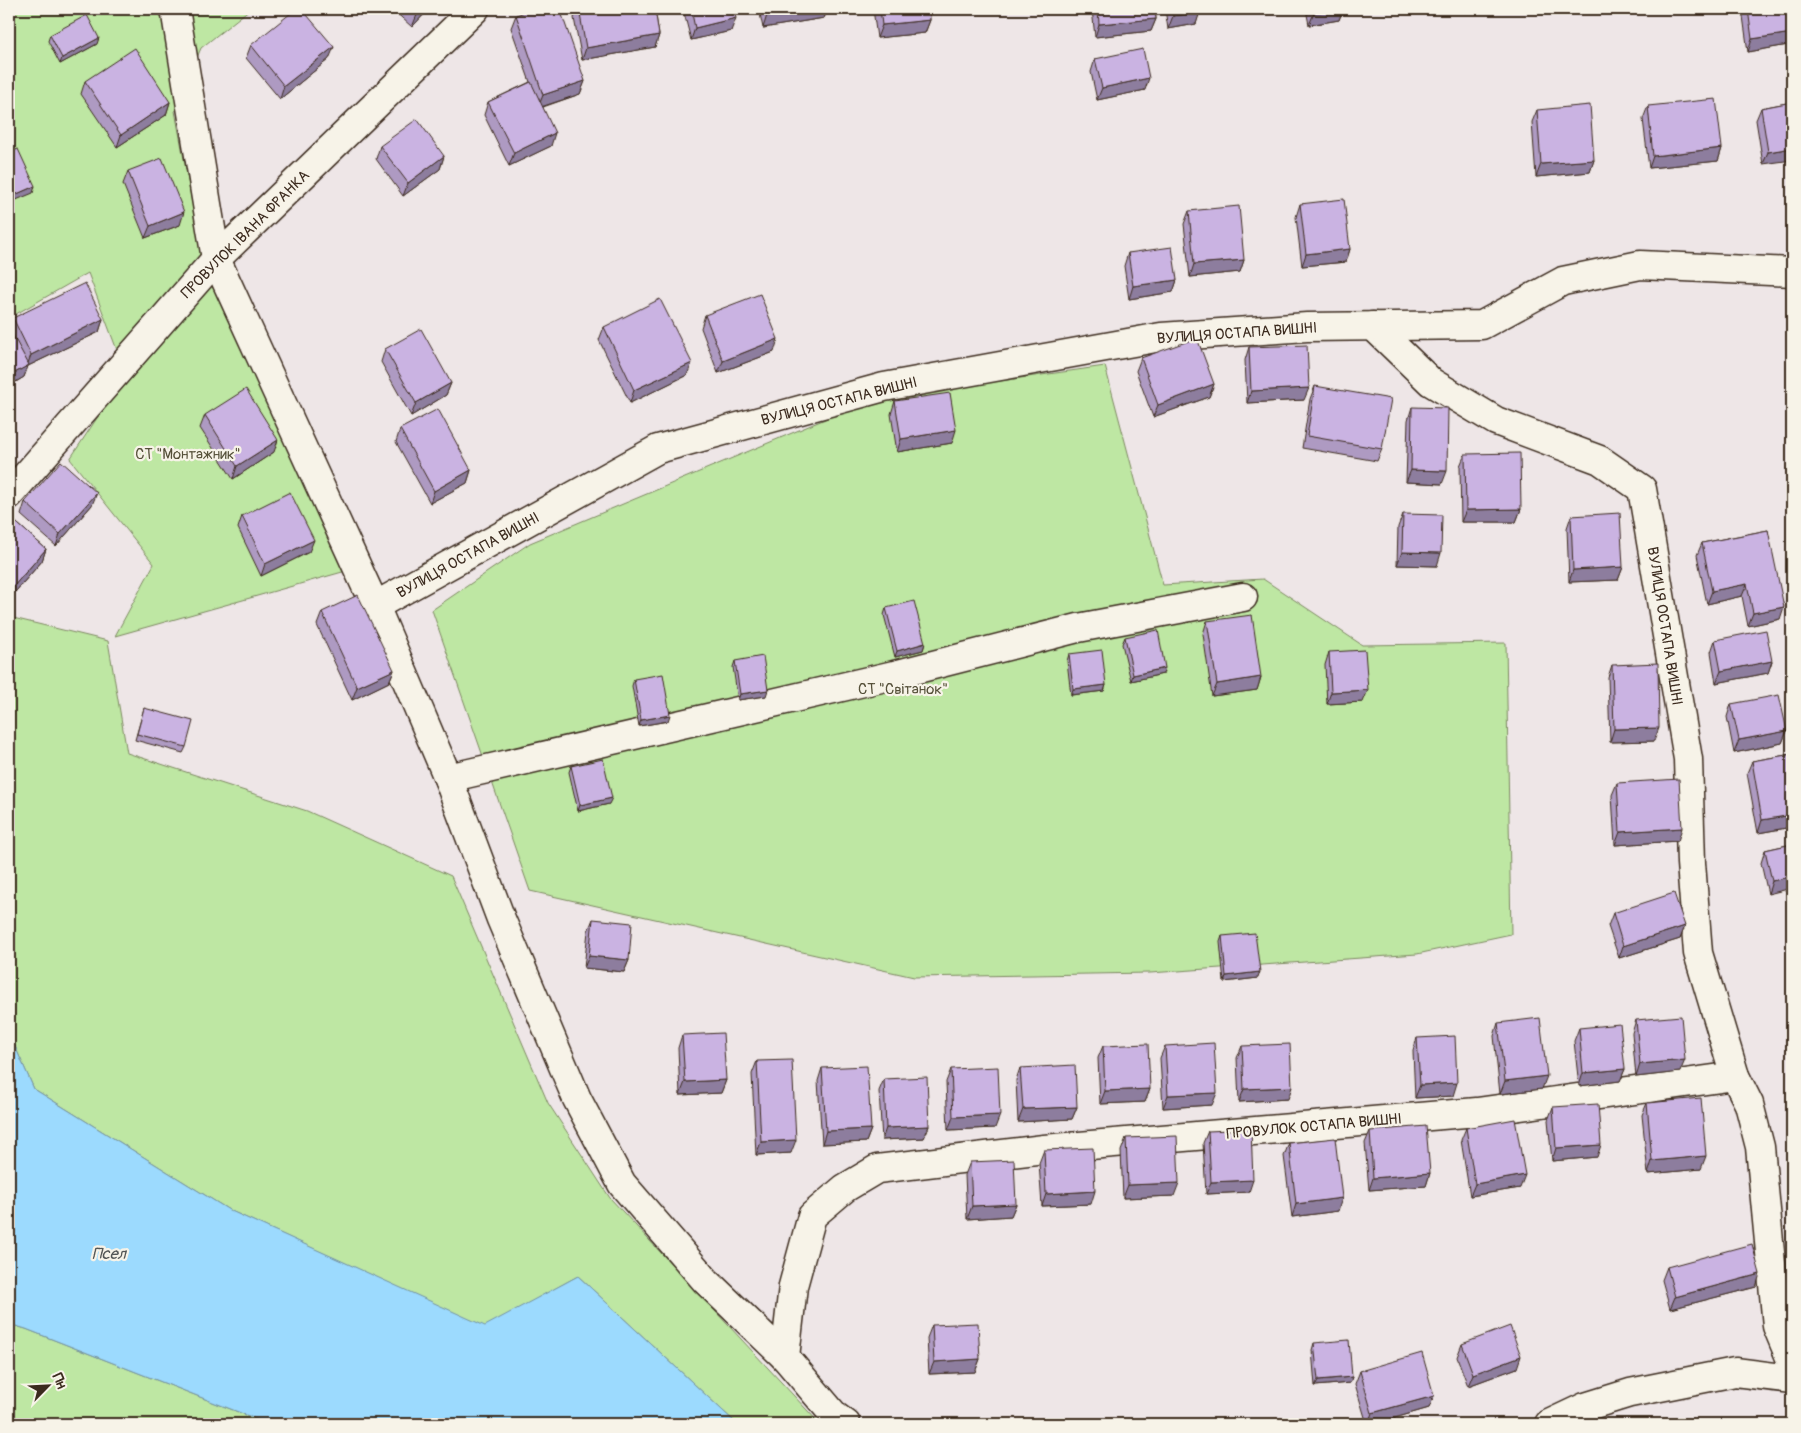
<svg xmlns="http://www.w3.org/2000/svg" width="1801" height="1433" font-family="Pangolin,sans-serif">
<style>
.green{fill:#bee7a3;stroke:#7c8860}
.water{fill:#9cdafe;stroke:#7594a4}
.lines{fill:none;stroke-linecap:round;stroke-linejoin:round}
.minor-casing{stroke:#3b2a1e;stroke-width:31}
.minor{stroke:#f7f3e8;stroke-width:28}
.wall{fill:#ae9ac2;stroke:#3b2a1e}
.shaded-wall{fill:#8d7d9e;stroke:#3b2a1e}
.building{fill:#cab3e2;stroke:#3b2a1e}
.labels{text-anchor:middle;stroke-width:4.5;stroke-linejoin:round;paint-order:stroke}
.street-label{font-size:15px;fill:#3b2a1e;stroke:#f7f3e8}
.park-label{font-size:15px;fill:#555039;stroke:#f7f3e8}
.water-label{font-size:16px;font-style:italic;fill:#535656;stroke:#f7f3e8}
</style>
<rect width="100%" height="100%" fill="#eee6e7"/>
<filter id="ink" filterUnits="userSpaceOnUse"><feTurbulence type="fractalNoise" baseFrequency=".02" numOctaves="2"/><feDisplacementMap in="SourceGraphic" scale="10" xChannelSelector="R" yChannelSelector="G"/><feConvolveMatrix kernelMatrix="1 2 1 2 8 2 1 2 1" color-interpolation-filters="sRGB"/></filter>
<g filter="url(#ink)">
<!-- green -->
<g class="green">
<path d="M9 9H250L201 48 175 111 200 245 346 571 115 636 154 564 70 459 126 374 88 273 9 318Z"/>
<path d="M1105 366 1163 585 1263 579 1362 645 1506 643 1511 934 1417 954 1150 973 914 977 530 891 432 610 530 543 873 399Z"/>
<path d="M9 617 108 641 127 753 307 811 451 876 548 1103 610 1198 820 1424H737L578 1276 485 1327 229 1210 34 1089 9 1033Z"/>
<path d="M9 1324 26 1329 269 1424H9Z"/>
</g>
<!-- water -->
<path class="water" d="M9 1033 34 1089 229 1210 485 1326 578 1276 737 1424H269L26 1329 9 1324Z"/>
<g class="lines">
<!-- minor casing -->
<g class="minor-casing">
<g id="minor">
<path d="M175 9 216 259 375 606 448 778 501 919 577 1099 622 1184 706 1281 785 1357 835 1416 846 1424"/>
<path d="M1373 326 1431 382 1496 421 1600 460 1642 489 1688 759 1691 863 1698 953 1735 1076 1749 1104 1760 1147 1777 1326 1792 1362"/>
<path d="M9 495 216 259 475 9"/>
<path d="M375 606 658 449 884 387 1161 337 1307 327 1482 325 1563 281 1640 265 1792 272"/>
<path d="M448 778 894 675 1078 628 1243 597"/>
<path d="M785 1357 793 1286 812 1216 845 1188 877 1169 1044 1149 1477 1112 1735 1076"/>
<path d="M1549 1424 1585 1407 1630 1393 1735 1372 1792 1379"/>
</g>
</g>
<!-- minor -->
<use href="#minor" class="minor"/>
</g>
<!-- wall -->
<g class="wall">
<path d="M392 9H429L412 27Z"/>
<path d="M577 9H655L659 35 655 47 582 60 574 18Z"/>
<path d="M683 9H733L731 31 691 40Z"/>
<path d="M759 9H828L824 18 763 28Z"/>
<path d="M873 9H929L930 20 925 33 877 38Z"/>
<path d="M1092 9H1155L1156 19 1151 31 1095 37Z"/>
<path d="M1165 9H1200L1196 24 1168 29Z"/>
<path d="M1306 9H1343L1339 20 1309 25Z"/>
<path d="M1742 9H1789L1788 45 1748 52Z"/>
<path d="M516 15 585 81 580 94 543 107 551 146 509 166 484 115 488 102 530 82 511 28Z"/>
<path d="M50 35 97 44 60 64 48 41Z"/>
<path d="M251 45 329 59 280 99 246 58Z"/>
<path d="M1095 59 1145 90 1097 100 1091 72Z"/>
<path d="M85 81 170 102 166 115 117 147 81 94Z"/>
<path d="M1792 102 1763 164 1756 120 1761 108Z"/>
<path d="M1648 106 1722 148 1718 161 1649 168 1643 119Z"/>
<path d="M1537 110 1594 160 1590 172 1536 177 1532 122Z"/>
<path d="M380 146 444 156 440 169 403 196 376 159Z"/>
<path d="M128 171 180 225 145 238 123 184Z"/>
<path d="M1300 204 1350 249 1346 262 1302 266 1296 217Z"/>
<path d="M1189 211 1244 260 1240 272 1190 277 1184 224Z"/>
<path d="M1128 253 1177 280 1173 292 1129 299 1124 266Z"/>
<path d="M705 315 774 352 718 373 701 328Z"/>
<path d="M13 318 103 319 99 332 28 366 24 377 9 386V328V329Z"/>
<path d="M604 327 687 375 630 403 599 340Z"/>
<path d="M1249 347 1304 400 1247 403 1245 360Z"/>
<path d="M385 349 451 383 446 395 411 416 381 362Z"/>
<path d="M1141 358 1214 384 1209 397 1153 417 1136 371Z"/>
<path d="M1315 386 1382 449 1377 461 1302 448 1310 399Z"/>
<path d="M895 401 952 443 897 452 891 414Z"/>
<path d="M1412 407 1442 484 1406 482 1408 420Z"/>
<path d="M205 415 274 452 233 479 200 428Z"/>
<path d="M400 429 471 470 467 483 430 503 396 442Z"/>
<path d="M1465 454 1521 509 1516 522H1461L1460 466Z"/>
<path d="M25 502 92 505 56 546 21 515Z"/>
<path d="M1403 514 1437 566 1397 565 1398 527Z"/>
<path d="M9 516 46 549 42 561 9 599Z"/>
<path d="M242 516 309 552 261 576 238 528Z"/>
<path d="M1571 516 1623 567 1618 580 1569 582 1567 528Z"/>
<path d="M1768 530 1780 619 1748 626 1742 596 1707 604 1697 555 1702 543Z"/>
<path d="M886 608 925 643 923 650 895 657 884 615Z"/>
<path d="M322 612 394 670 389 682 352 700 317 625Z"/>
<path d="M1207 621 1261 677 1257 690 1212 696 1203 634Z"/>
<path d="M1125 637 1163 674 1131 681 1122 644Z"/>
<path d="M1715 640 1772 661 1768 673 1716 683 1711 652Z"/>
<path d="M1329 652 1363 702 1327 704 1325 665Z"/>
<path d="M1069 654 1106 685 1104 691 1071 695 1067 661Z"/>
<path d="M735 661 766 696 738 700 733 667Z"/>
<path d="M1612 665 1654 741 1610 742 1608 677Z"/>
<path d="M634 679 668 721 639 726 632 686Z"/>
<path d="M1731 704 1787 731 1782 743 1734 753 1727 717Z"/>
<path d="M144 708 186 747 183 753 135 740Z"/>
<path d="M1792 754V827L1758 833 1747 773 1752 761Z"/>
<path d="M571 766 609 804 578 811 569 772Z"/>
<path d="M1617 783 1678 841 1615 845 1612 795Z"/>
<path d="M1792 844 1768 894 1761 863 1765 850Z"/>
<path d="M1613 913 1685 926 1680 939 1619 958 1608 926Z"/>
<path d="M593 919 629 960 624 972 584 968 588 931Z"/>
<path d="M1222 936 1258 978 1224 982 1220 942Z"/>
<path d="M1636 1020 1680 1072 1636 1077 1632 1033Z"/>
<path d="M1498 1023 1542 1089 1500 1094 1494 1036Z"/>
<path d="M1579 1028 1625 1069 1620 1081 1579 1086 1574 1041Z"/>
<path d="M682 1035 726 1080 721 1093 680 1095 678 1048Z"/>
<path d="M1417 1038 1453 1096 1415 1098 1413 1051Z"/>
<path d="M1103 1046 1150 1089 1145 1102 1100 1104 1098 1058Z"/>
<path d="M1165 1046 1212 1105 1163 1108 1160 1058Z"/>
<path d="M1242 1046 1288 1099 1239 1102 1237 1058Z"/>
<path d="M757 1061 791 1153 756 1155 752 1074Z"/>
<path d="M822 1068 871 1129 866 1142 822 1144 818 1081Z"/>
<path d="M1020 1068 1077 1107 1072 1119 1018 1122 1016 1080Z"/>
<path d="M951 1069 995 1128 948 1130 946 1082Z"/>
<path d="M884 1079 929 1126 924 1138 882 1140 879 1091Z"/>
<path d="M1647 1103 1701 1169 1648 1174 1642 1115Z"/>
<path d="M1553 1107 1597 1157 1552 1161 1548 1120Z"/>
<path d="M1466 1128 1520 1188 1470 1196 1461 1140Z"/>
<path d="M1208 1131 1249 1192 1206 1194 1203 1143Z"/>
<path d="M1370 1131 1430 1173 1426 1186 1369 1190 1365 1143Z"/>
<path d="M1126 1138 1174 1196 1123 1198 1121 1151Z"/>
<path d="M1289 1143 1338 1211 1292 1217 1284 1156Z"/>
<path d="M1044 1150 1091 1204 1042 1206 1039 1163Z"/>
<path d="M970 1162 1016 1204 1011 1216 967 1219 965 1175Z"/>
<path d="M1667 1267 1756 1287 1670 1309 1662 1280Z"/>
<path d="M932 1325 980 1359 975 1372 929 1374 927 1338Z"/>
<path d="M1314 1343 1352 1377 1350 1383 1315 1386 1312 1350Z"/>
<path d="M1462 1344 1517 1368 1468 1386 1457 1357Z"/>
<path d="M1360 1371 1434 1396 1429 1408 1374 1424H1367L1355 1384Z"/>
</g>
<!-- shaded-wall -->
<g class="shaded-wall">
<path d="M422 9H429L412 27 417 15Z"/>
<path d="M807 9H828L824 18 763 28 767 15Z"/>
<path d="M1337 9H1343L1339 20 1309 25 1314 13Z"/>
<path d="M1369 9H1383L1369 11Z"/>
<path d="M1200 12 1196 24 1168 29 1173 16Z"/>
<path d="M736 18 731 31 691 40 695 28Z"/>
<path d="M1156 19 1151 31 1095 37 1099 24Z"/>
<path d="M930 20 925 33 877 38 882 25Z"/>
<path d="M1792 33 1788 45 1748 52 1752 39Z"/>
<path d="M659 35 655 47 582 60 586 48Z"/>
<path d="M99 38 97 44 60 64 62 58Z"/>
<path d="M334 47 329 59 280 99 284 86Z"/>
<path d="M1149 78 1145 90 1097 100 1102 88Z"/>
<path d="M585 81 580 94 538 108 543 95Z"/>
<path d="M170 102 166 115 117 147 121 135Z"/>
<path d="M555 133 551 146 509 166 514 153Z"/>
<path d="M1722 148 1718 161 1649 168 1653 156Z"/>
<path d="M1792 148V160L1763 164 1768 152Z"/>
<path d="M444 156 440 169 403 196 408 183Z"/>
<path d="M1594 160 1590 172 1536 177 1541 164Z"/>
<path d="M35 186 33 193 9 203 10 197Z"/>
<path d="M184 212 180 225 145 238 150 226Z"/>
<path d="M1350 249 1346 262 1302 266 1306 254Z"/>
<path d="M1244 260 1240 272 1190 277 1194 264Z"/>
<path d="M1177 280 1173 292 1129 299 1133 286Z"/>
<path d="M103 319 99 332 28 366 24 377 9 386V376L27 366 31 355Z"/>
<path d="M778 339 774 352 718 373 723 361Z"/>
<path d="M692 363 687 375 630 403 634 390Z"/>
<path d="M451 383 446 395 411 416 416 403Z"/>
<path d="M1214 384 1209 397 1153 417 1158 405Z"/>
<path d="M1309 388 1304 400 1247 403 1251 391Z"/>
<path d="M956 430 952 443 897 452 901 439Z"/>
<path d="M278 440 274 452 233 479 237 466Z"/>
<path d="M471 470 467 483 430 503 434 491Z"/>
<path d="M1411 470 1447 471 1442 484 1406 482Z"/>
<path d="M97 493 92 505 56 546 60 534Z"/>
<path d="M1521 509 1516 522H1461L1466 510Z"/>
<path d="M314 540 309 552 261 576 265 564Z"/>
<path d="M46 549 42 561 9 599V597L12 588Z"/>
<path d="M1402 552 1441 553 1437 566 1397 565Z"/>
<path d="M1623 567 1618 580 1569 582 1573 570Z"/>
<path d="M1747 584 1742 596 1707 604 1712 591Z"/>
<path d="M1784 607 1780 619 1748 626 1753 613Z"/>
<path d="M925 643 923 650 895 657 897 651Z"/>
<path d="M1772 661 1768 673 1716 683 1721 671Z"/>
<path d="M1165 668 1163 674 1131 681 1133 675Z"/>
<path d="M394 670 389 682 352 700 357 687Z"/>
<path d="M1261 677 1257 690 1212 696 1217 684Z"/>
<path d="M1106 685 1104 691 1071 695 1073 689Z"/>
<path d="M768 690 766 696 738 700 740 694Z"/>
<path d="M1368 690 1363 702 1327 704 1331 692Z"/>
<path d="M670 715 668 721 639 726 641 720Z"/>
<path d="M1659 728 1654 741 1610 742 1614 729Z"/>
<path d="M1787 731 1782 743 1734 753 1739 740Z"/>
<path d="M612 798 609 804 578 811 580 805Z"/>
<path d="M1792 815V827L1758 833 1762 820Z"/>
<path d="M1682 828 1678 841 1615 845 1620 832Z"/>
<path d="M1792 876V888L1768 894 1772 881Z"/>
<path d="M1685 926 1680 939 1619 958 1623 946Z"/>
<path d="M589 956 629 960 624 972 584 968Z"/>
<path d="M1260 972 1258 978 1224 982 1226 976Z"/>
<path d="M1685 1060 1680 1072 1636 1077 1640 1064Z"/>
<path d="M1625 1069 1620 1081 1579 1086 1583 1073Z"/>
<path d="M1547 1076 1542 1089 1500 1094 1505 1081Z"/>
<path d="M726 1080 721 1093 680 1095 685 1082Z"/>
<path d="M1457 1083 1453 1096 1415 1098 1420 1085Z"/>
<path d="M1292 1087 1288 1099 1239 1102 1244 1089Z"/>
<path d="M1150 1089 1145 1102 1100 1104 1105 1091Z"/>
<path d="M1217 1093 1212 1105 1163 1108 1168 1095Z"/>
<path d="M1077 1107 1072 1119 1018 1122 1023 1109Z"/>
<path d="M1000 1115 995 1128 948 1130 953 1117Z"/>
<path d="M929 1126 924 1138 882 1140 886 1128Z"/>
<path d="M871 1129 866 1142 822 1144 826 1131Z"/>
<path d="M796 1140 791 1153 756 1155 761 1142Z"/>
<path d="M1601 1145 1597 1157 1552 1161 1556 1148Z"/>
<path d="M1706 1156 1701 1169 1648 1174 1652 1161Z"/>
<path d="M1430 1173 1426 1186 1369 1190 1373 1178Z"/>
<path d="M1525 1175 1520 1188 1470 1196 1475 1184Z"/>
<path d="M1253 1180 1249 1192 1206 1194 1211 1182Z"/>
<path d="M1179 1183 1174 1196 1123 1198 1128 1185Z"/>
<path d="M1095 1191 1091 1204 1042 1206 1046 1194Z"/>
<path d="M1342 1198 1338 1211 1292 1217 1296 1204Z"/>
<path d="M1016 1204 1011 1216 967 1219 972 1206Z"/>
<path d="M1760 1274 1756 1287 1670 1309 1675 1297Z"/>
<path d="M1521 1356 1517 1368 1468 1386 1473 1374Z"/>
<path d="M980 1359 975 1372 929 1374 934 1362Z"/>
<path d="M1352 1377 1350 1383 1315 1386 1318 1380Z"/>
<path d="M1434 1396 1429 1408 1374 1424H1368L1372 1413Z"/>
</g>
<!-- building -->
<g class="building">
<path d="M296 9H302L334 47 284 86 251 45Z"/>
<path d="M410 9H422L417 15Z"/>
<path d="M534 9H560L585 81 543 95 516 15Z"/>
<path d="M579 9H655L659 35 586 48Z"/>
<path d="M691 9H733L736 18 695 28Z"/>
<path d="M766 9H807L767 15Z"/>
<path d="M880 9H929L930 20 882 25Z"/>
<path d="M1098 9H1155L1156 19 1099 24Z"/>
<path d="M1172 9H1200V12L1173 16Z"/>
<path d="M1313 9H1337L1314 13Z"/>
<path d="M1748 9H1789L1792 33 1752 39Z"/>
<path d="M87 15 99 38 62 58 50 35Z"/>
<path d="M135 48 170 102 121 135 85 81Z"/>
<path d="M1143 49 1149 78 1102 88 1095 59Z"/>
<path d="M531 82 555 133 514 153 488 102Z"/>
<path d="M1716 99 1722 148 1653 156 1648 106Z"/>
<path d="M1792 102V148L1768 152 1761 108Z"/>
<path d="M1590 105 1594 160 1541 164 1537 110Z"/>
<path d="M417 119 444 156 408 183 380 146Z"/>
<path d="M18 149 35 186 10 197 9 194V153Z"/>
<path d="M162 158 184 212 150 226 128 171Z"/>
<path d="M1344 199 1350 249 1306 254 1300 204Z"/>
<path d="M1239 206 1244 260 1194 264 1189 211Z"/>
<path d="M1172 247 1177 280 1133 286 1128 253Z"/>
<path d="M85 283 103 319 31 355 13 318Z"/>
<path d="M760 294 778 339 723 361 705 315Z"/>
<path d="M660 299 692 363 634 390 604 327Z"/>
<path d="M9 328 29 365 9 376Z"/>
<path d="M421 329 451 383 416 403 385 349Z"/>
<path d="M1197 338 1214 384 1158 405 1141 358Z"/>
<path d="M1307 345 1309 388 1251 391 1249 347Z"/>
<path d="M1315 386 1391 399 1382 449 1307 436Z"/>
<path d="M246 389 278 440 237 466 205 415Z"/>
<path d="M950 393 956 430 901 439 895 401Z"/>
<path d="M1412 407 1448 408 1447 471 1411 470Z"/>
<path d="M438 409 471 470 434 491 400 429Z"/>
<path d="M1520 453 1521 509 1466 510 1465 454Z"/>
<path d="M61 461 97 493 60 534 25 502Z"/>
<path d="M290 492 314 540 265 564 242 516Z"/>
<path d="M1620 513 1623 567 1573 570 1571 516Z"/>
<path d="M1403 514 1442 515 1441 553 1402 552Z"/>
<path d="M9 516 46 549 12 588 9 585Z"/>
<path d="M1768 530 1784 607 1753 613 1747 584 1712 591 1702 543Z"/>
<path d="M358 595 394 670 357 687 322 612Z"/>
<path d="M914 601 925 643 897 651 886 608Z"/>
<path d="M1252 615 1261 677 1217 684 1207 621Z"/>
<path d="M1158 630 1165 668 1133 675 1125 637Z"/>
<path d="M1766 630 1772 661 1721 671 1715 640Z"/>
<path d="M1102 650 1106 685 1073 689 1069 654Z"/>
<path d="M1365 650 1368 690 1331 692 1329 652Z"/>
<path d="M763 656 768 690 740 694 735 661Z"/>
<path d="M1658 663 1659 728 1614 729 1612 665Z"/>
<path d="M663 674 670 715 641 720 634 679Z"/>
<path d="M1779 695 1787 731 1739 740 1731 704Z"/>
<path d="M144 708 193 721 186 747 137 734Z"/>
<path d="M1792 754V815L1762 820 1752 761Z"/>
<path d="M603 759 612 798 580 805 571 766Z"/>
<path d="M1679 779 1682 828 1620 832 1617 783Z"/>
<path d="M1792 844V876L1772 881 1765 850Z"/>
<path d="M1674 893 1685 926 1623 946 1613 913Z"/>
<path d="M593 919 632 923 629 960 589 956Z"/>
<path d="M1255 933 1260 972 1226 976 1222 936Z"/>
<path d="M1681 1016 1685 1060 1640 1064 1636 1020Z"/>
<path d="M1540 1018 1547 1076 1505 1081 1498 1023Z"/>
<path d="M1620 1024 1625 1069 1583 1073 1579 1028Z"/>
<path d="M723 1033 726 1080 685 1082 682 1035Z"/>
<path d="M1455 1036 1457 1083 1420 1085 1417 1038Z"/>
<path d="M1214 1043 1217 1093 1168 1095 1165 1046Z"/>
<path d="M1148 1044 1150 1089 1105 1091 1103 1046Z"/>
<path d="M1290 1044 1292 1087 1244 1089 1242 1046Z"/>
<path d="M792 1060 796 1140 761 1142 757 1061Z"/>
<path d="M1075 1065 1077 1107 1023 1109 1020 1068Z"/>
<path d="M867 1066 871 1129 826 1131 822 1068Z"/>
<path d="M998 1067 1000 1115 953 1117 951 1069Z"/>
<path d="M927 1077 929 1126 886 1128 884 1079Z"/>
<path d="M1701 1098 1706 1156 1652 1161 1647 1103Z"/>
<path d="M1598 1104 1601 1145 1556 1148 1553 1107Z"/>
<path d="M1515 1119 1525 1175 1475 1184 1466 1128Z"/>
<path d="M1426 1126 1430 1173 1373 1178 1370 1131Z"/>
<path d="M1251 1129 1253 1180 1211 1182 1208 1131Z"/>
<path d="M1177 1136 1179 1183 1128 1185 1126 1138Z"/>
<path d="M1335 1138 1342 1198 1296 1204 1289 1143Z"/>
<path d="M1093 1148 1095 1191 1046 1194 1044 1150Z"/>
<path d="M1014 1160 1016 1204 972 1206 970 1162Z"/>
<path d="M1752 1244 1760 1274 1675 1297 1667 1267Z"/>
<path d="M978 1323 980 1359 934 1362 932 1325Z"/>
<path d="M1510 1326 1521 1356 1473 1374 1462 1344Z"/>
<path d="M1349 1340 1352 1377 1318 1380 1314 1343Z"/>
<path d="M1422 1353 1434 1396 1372 1413 1360 1371Z"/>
</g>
</g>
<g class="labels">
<!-- street labels -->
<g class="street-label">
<text transform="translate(245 234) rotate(-45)" y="5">ПРОВУЛОК ІВАНА ФРАНКА</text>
<text transform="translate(1237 333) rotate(-4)" y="5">ВУЛИЦЯ ОСТАПА ВИШНІ</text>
<text transform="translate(839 401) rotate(-14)" y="5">ВУЛИЦЯ ОСТАПА ВИШНІ</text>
<text transform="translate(468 555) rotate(-29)" y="5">ВУЛИЦЯ ОСТАПА ВИШНІ</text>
<text transform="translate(1665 626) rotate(81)" y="5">ВУЛИЦЯ ОСТАПА ВИШНІ</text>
<text transform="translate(1314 1126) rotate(-5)" y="5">ПРОВУЛОК ОСТАПА ВИШНІ</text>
</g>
<!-- park labels -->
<g class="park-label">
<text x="188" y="459">СТ "Монтажник"</text>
<text x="903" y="694">СТ "Світанок"</text>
</g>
<!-- water labels -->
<g class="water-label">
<text x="109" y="1259">Псел</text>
</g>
</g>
<!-- margin -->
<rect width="1801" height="1433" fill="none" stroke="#f7f3e8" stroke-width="30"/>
<rect x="15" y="15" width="1771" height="1403" fill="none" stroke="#3b2a1e" stroke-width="2" filter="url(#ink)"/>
<!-- north arrow -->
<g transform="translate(48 1386) rotate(66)" stroke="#f7f3e8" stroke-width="4" paint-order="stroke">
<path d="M0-4L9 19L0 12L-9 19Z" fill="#3b2a1e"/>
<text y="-8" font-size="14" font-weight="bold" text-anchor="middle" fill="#3b2a1e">Пн</text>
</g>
</svg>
